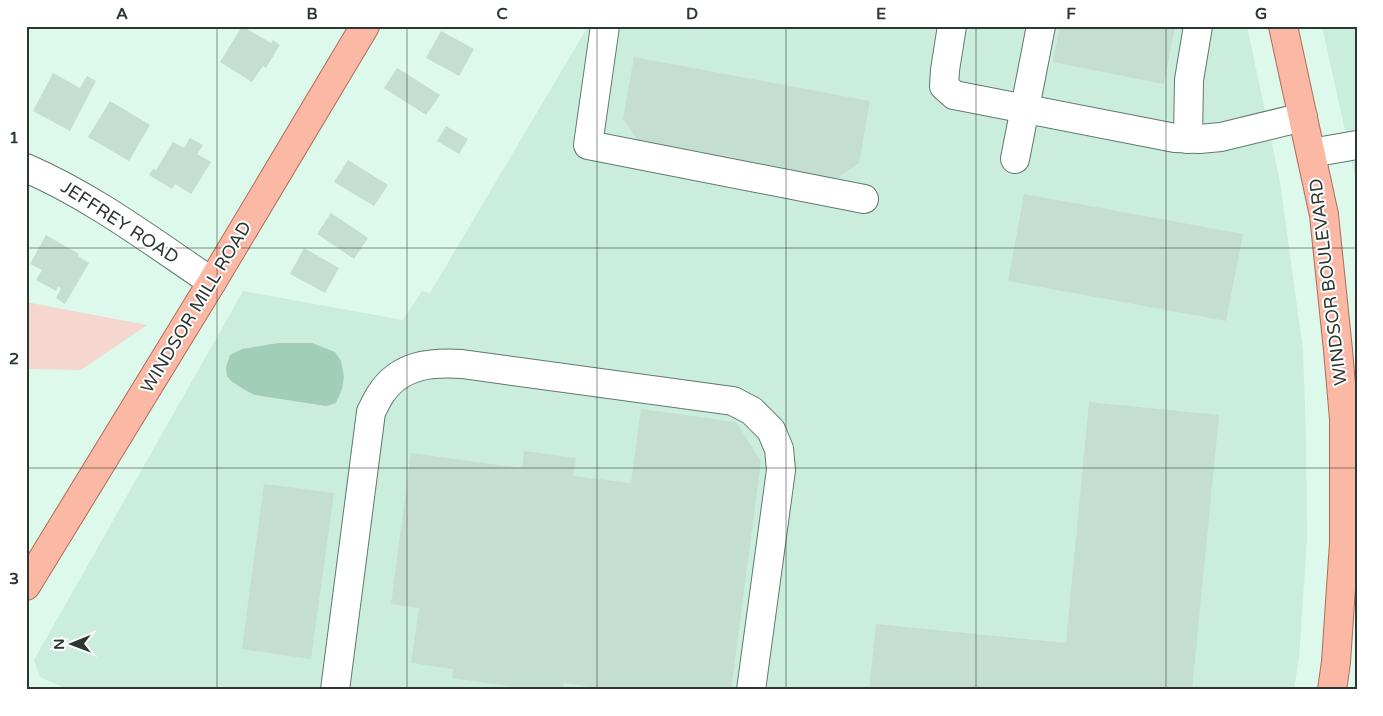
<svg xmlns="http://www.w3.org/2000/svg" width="1383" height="716" font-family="'Varela Round',sans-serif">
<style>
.built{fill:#caeddd}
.green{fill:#f6d7cf}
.water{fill:#a2ceb9}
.building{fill:#c4dfd2}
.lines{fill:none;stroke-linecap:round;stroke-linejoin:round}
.minor-casing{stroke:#60796d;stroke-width:30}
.major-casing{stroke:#b06c56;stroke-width:30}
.minor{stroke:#fff;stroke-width:28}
.major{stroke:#fab8a5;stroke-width:28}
.grid{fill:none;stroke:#2d3732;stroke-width:1;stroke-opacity:0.55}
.labels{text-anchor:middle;stroke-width:4;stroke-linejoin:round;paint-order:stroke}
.street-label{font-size:18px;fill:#2d3732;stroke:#fff}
.neatline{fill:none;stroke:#2d3732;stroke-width:2}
.grid-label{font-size:16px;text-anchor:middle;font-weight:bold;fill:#2d3732}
</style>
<rect width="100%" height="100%" fill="#ddf9eb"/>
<!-- built -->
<g class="built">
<path d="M585 26H1247L1280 182 1303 350 1306 437 1307 539 1299 657 1294 690H69L40 677 34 660 243 291 403 320 422 291 430 293 587 28Z"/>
<path d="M1322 26H1357V187V186Z"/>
</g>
<!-- green -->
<path class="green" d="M26 302 147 325 81 370 26 369Z"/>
<!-- water -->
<path class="water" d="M278 343H312L335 352 341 361 344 377 342 389 336 403 326 406 255 395 245 390 231 381 227 376 226 367 230 355 242 349Z"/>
<!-- building -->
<g class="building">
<path d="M242 26 271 43 273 40 280 45 266 68 263 66 252 82 220 62Z"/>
<path d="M1060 26H1175L1164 84 1053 62Z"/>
<path d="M441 31 474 49 459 76 426 58Z"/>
<path d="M634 57 870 101 859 163 833 181 641 145 623 119Z"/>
<path d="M397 68 440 95 426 115 384 88Z"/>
<path d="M53 73 80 88 87 76 96 81 70 131 33 111Z"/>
<path d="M110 101 150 125 129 161 88 137Z"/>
<path d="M446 126 468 139 459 154 437 141Z"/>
<path d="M190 138 203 145 197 154 211 162 191 194 175 184 172 189 149 175 153 169 156 170 173 142 184 148Z"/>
<path d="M348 160 388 185 374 206 334 182Z"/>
<path d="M1024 194 1243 234 1226 321 1008 281Z"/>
<path d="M331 213 368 238 354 259 317 234Z"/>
<path d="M46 235 79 254 78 256 89 263 65 304 56 298 61 288 58 287 56 291 36 280 42 270 30 264Z"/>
<path d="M304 248 339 268 325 293 290 274Z"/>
<path d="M1089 402 1219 415 1192 690H869L876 624 1066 643Z"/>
<path d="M641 409 736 422 761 461 731 690H609L564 683 563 690H536L452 678 453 669 411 663 419 608 391 604 411 453 522 468 524 451 576 458 573 476 631 483Z"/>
<path d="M264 484 334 493 311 659 242 649Z"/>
</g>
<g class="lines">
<!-- minor casing -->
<g class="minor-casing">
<g id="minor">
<path d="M605 26 588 145 864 199"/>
<path d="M952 26 945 70 944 86 954 95 1175 138 1199 139 1221 137 1303 117"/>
<path d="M1188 139 1189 80 1198 26"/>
<path d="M1311 153 1357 145"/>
<path d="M1015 159 1041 26"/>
<path d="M26 168C93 197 151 241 212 282"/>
<path d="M335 690 371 412C374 406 377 400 380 395 399 365 429 362 462 364L733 401 752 411 771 430 779 449 781 470 751 690"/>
</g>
</g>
<!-- major casing -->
<g class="major-casing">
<g id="major">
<path d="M1283 26 1324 215 1338 350 1344 419V543L1336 662 1332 690"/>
<path d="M26 586 212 282 365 26"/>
</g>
</g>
<!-- minor -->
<use href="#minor" class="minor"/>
<!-- major -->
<use href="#major" class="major"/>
</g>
<!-- grid -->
<path class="grid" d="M217 26V690M407 26V690M597 26V690M786 26V690M976 26V690M1166 26V690M26 248H1357M26 468H1357"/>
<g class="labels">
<!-- street labels -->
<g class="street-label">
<text transform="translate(120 222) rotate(33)" y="6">JEFFREY ROAD</text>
<text transform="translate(1328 282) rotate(-97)" y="6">WINDSOR BOULEVARD</text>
<text transform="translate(196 307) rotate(-59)" y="6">WINDSOR MILL ROAD</text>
</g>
</g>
<!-- border -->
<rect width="1383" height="716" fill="none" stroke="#ffffff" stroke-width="55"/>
<!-- north arrow -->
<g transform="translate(72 644) rotate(269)" stroke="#ffffff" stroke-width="4" paint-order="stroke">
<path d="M0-4L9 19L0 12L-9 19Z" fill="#2d3732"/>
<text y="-8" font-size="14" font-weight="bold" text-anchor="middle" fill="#2d3732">N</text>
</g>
<rect x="28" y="28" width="1328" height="660" class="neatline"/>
<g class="grid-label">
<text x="122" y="19">A</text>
<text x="312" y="19">B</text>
<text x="502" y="19">C</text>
<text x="692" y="19">D</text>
<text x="881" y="19">E</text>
<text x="1071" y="19">F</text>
<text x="1261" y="19">G</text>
<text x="14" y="143">1</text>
<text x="14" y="364">2</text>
<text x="14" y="584">3</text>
</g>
</svg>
